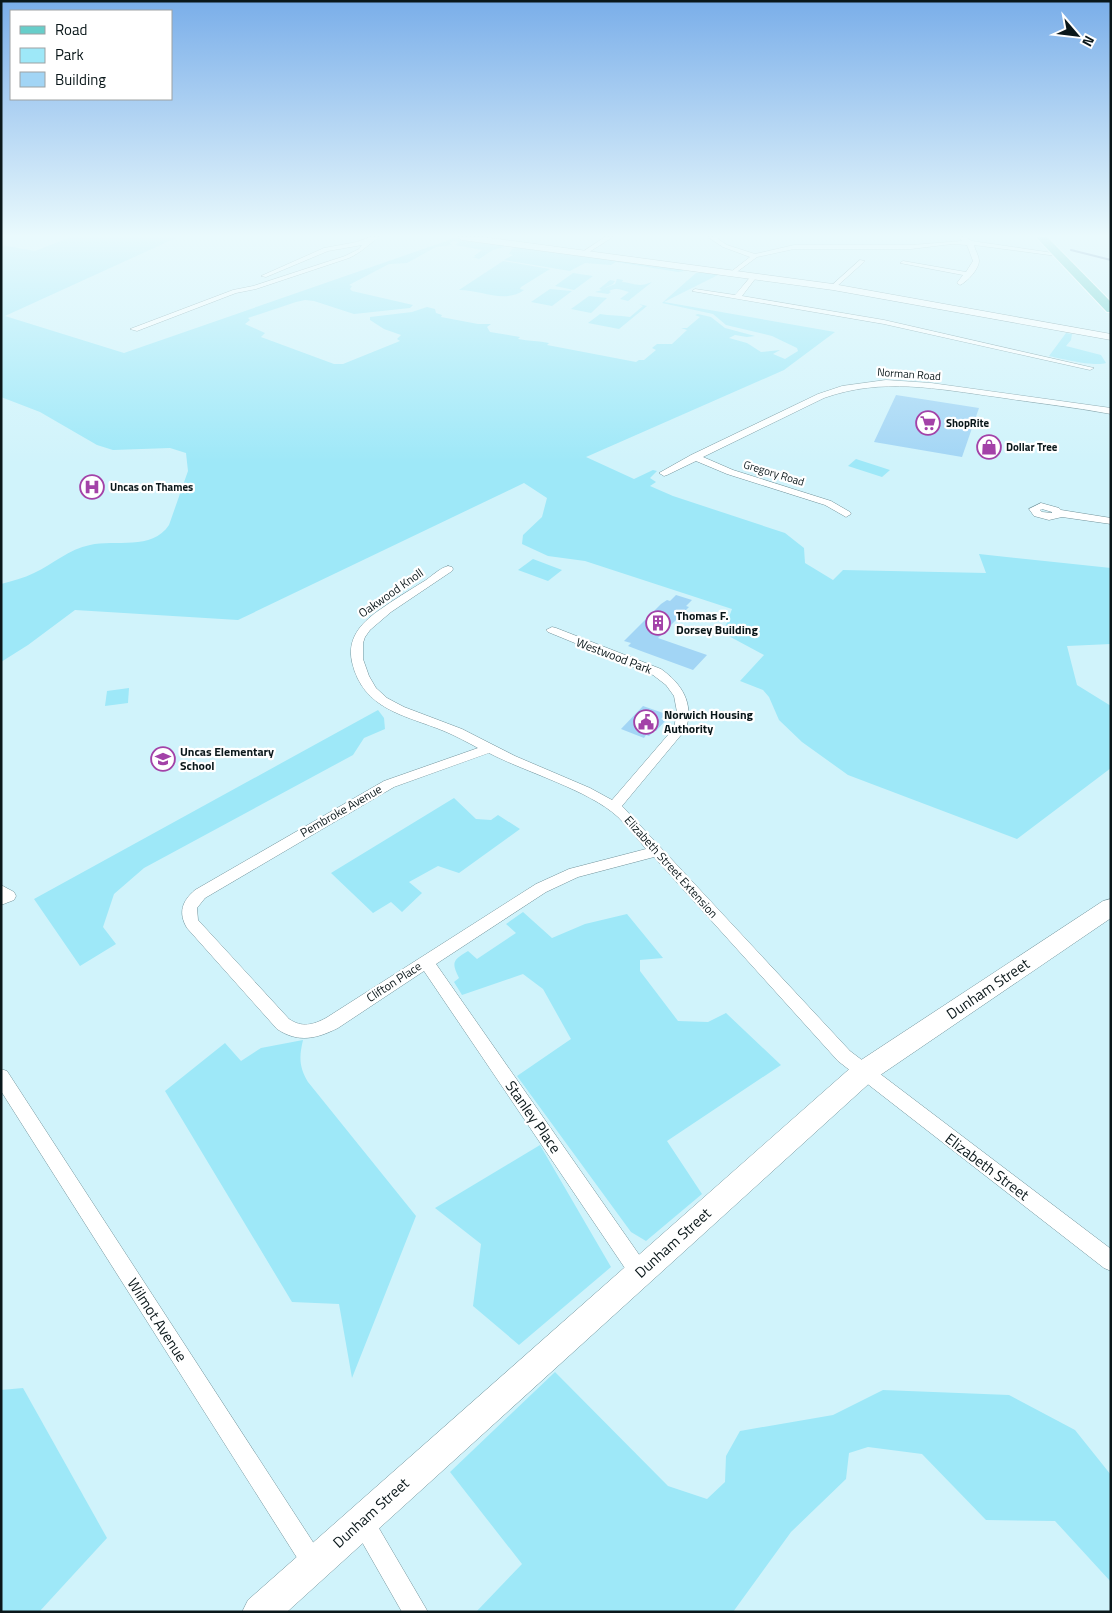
<svg xmlns="http://www.w3.org/2000/svg" width="1112" height="1613" font-family="'Titillium Web',sans-serif">
<style>
.green{fill:#9ee8f8}
.lines{fill:none;stroke-linecap:round;stroke-linejoin:round}
.stream{stroke:#557aac;stroke-width:2}
.building{fill:#a2d5f5}
.street-casing{stroke:#72939b;stroke-width:1}
.secondary-casing{stroke:#72939b;stroke-width:1}
.primary-casing{stroke:#fff;stroke-width:2}
.street{fill:#fff;fill-rule:evenodd}
.secondary{fill:#fff;fill-rule:evenodd}
.primary{fill:#68ceca;fill-rule:evenodd}
.labels{text-anchor:middle;stroke-width:4.5;stroke-linejoin:round;paint-order:stroke}
.far-street-label{font-size:11px;fill:#0a171a;stroke:#fff}
.far-poi-label{font-size:11px;font-weight:bold;fill:#0a171a;stroke:#fff;text-anchor:start}
.street-label{font-size:12px;fill:#0a171a;stroke:#fff}
.poi-label{font-size:12px;font-weight:bold;fill:#0a171a;stroke:#fff;text-anchor:start}
.near-street-label{font-size:15px;fill:#0a171a;stroke:#fff}
</style>
<rect width="100%" height="100%" fill="#d0f3fb"/>
<!-- green -->
<g class="green">
<path d="M71 237H178L5 316 124 353 455 238 502 245 504 247 493 250 479 259 472 257H476L474 256 482 250 455 245 459 242 453 241 450 243 452 245 436 247 407 263 389 264 349 285 352 286 350 289 352 291 413 305 410 308 354 314 314 301 305 300 296 302 248 318 250 320 245 324 265 333 261 337 334 364H343L400 341 397 339 401 335 384 329 370 320V317L412 312 427 307 435 309 436 313 442 315 441 317 478 324H491L487 327 490 332 520 337 518 339C529 341 539 341 549 343L547 345 636 362 639 360H644L656 350 652 348 657 344H672L687 330 681 328H687L700 317 695 315 698 314 711 317 725 328 755 336 747 337 735 335 729 338 747 343 761 352 780 350 773 354 785 359 798 351 797 348 772 336 726 325 713 314 662 303 696 273H722L664 302 835 332 784 370 586 457 634 479 653 470 657 471 650 478 656 482 650 486 673 496 785 533 804 548 805 563 833 580 843 570 986 573 979 554 1111 568V644L1067 646 1077 685 1111 706V768L1017 839 848 775 802 742 779 720 769 697 763 690 740 681 764 655 723 633 732 609 585 561 548 556 522 544 523 535 542 517 547 498 524 483 238 620 75 610 28 645 1 662V584C12 581 24 578 34 573 53 564 69 549 90 545 115 539 152 551 169 525L188 471 186 453 170 448 113 450 97 445 40 412 1 397V245L35 251Z"/>
<path d="M519 247 681 269 684 271 678 272 616 262 611 265 585 263 570 271 504 260 513 255 509 254 512 249Z"/>
<path d="M503 261 550 269 521 287 520 289 524 290C504 304 482 290 459 290Z"/>
<path d="M573 273 593 276 574 290 555 286Z"/>
<path d="M617 279 623 280 622 282C635 283 638 288 652 282L628 301 620 299 629 292C621 290 617 287 609 291L611 292 608 294 595 292 602 290 599 289 610 280 615 281 613 284 602 289 615 284Z"/>
<path d="M550 289 572 291 552 306 531 302Z"/>
<path d="M589 296 607 298 591 313 571 309Z"/>
<path d="M639 304 647 306 619 329 588 323 600 314C610 316 619 315 630 317L643 306Z"/>
<path d="M1066 333 1072 334 1071 340 1066 346 1101 355 1106 363C1095 367 1062 359 1049 356Z"/>
<path d="M856 459 890 470 882 477 848 466Z"/>
<path d="M533 559 562 570 548 581 518 570Z"/>
<path d="M129 688 128 703 105 706 107 691Z"/>
<path d="M378 710 384 718 385 729 364 738 353 755 144 868 114 894 103 927 116 944 80 966 34 899Z"/>
<path d="M454 798 476 819 491 820 498 815 520 829 459 873 438 866 409 882 422 893 402 912 391 902 373 913 331 873Z"/>
<path d="M523 912 552 938 585 924 627 914 663 958 640 960V971L678 1021 708 1022 726 1013 781 1065 667 1141 702 1194 646 1241 631 1232 517 1076 571 1039 543 989 523 974 462 995 454 982 459 978C451 962 453 960 468 951L477 959 516 933 506 924Z"/>
<path d="M303 1040C299 1057 299 1067 308 1082L416 1216 352 1378 339 1304 292 1302 165 1091 225 1043 241 1061 261 1048Z"/>
<path d="M540 1145 611 1267 519 1345 473 1306 481 1244 435 1208Z"/>
<path d="M555 1372 668 1486 707 1499 725 1482 726 1456 740 1431 833 1415 883 1390 1009 1395 1075 1430 1111 1475V1582L1055 1521 986 1520 922 1454 868 1447 849 1453 846 1479 791 1532 733 1612H476L522 1564 450 1472Z"/>
<path d="M23 1388 107 1538 39 1612H1V1390Z"/>
</g>
<g class="lines">
<!-- stream -->
<path class="stream" d="M1071 250 1111 260"/>
</g>
<!-- building -->
<g class="building">
<path d="M896 395 979 408 962 457 874 442Z"/>
<path d="M676 595 692 600 686 606 689 607 658 638 707 655 693 670 641 651 628 646 631 643 624 641 661 604 667 600 670 601Z"/>
<path d="M643 706 666 714 661 719 665 721 656 731H654L649 736 646 735 644 738 621 729Z"/>
</g>
<g class="lines">
<!-- street casing -->
<g class="street-casing">
<g id="street">
<path d="M1 237H5L2 239Z"/>
<path d="M370 237H379C369 244 362 252 349 258L256 289 236 293 137 331 130 329 233 290 253 286 345 256 359 249 362 245 328 251 266 277 261 276 324 248 357 242Z"/>
<path d="M605 237H613L586 254 581 253Z"/>
<path d="M708 237H715L727 245 755 254 794 245H911L962 241 959 237H965L972 241 1060 254 1057 256 974 245C975 250 979 256 979 261 979 269 967 282 960 285L957 283 963 275 900 263 903 261 966 272 973 261 967 245 952 244 911 249H794L757 257 734 274 731 272 732 271 750 257 723 247Z"/>
<path d="M860 260 865 261 835 288H831V286Z"/>
<path d="M753 274 758 275 742 296 884 320 1094 368 1090 370 884 324 692 291 695 289 735 295Z"/>
<path d="M886 380 931 383 1111 408V414C1073 407 1035 403 997 397 937 389 883 377 824 398L703 457 733 470 831 501 850 512 851 514 846 517 825 505 727 474 696 461 667 475 664 476 659 473 691 455 818 394 842 386Z"/>
<path d="M1041 503 1059 508 1061 510 1111 518V524L1062 517 1049 520 1034 516 1029 509ZM1042 509 1052 512V513L1042 512 1040 510Z"/>
<path d="M448 566 452 567 453 569 452 571 391 612 370 630 365 637 363 643V659L369 676 376 688 387 698 404 707 462 729 515 756 590 788 612 800 674 728 677 712 674 696 666 685 653 675 548 632 546 630 552 627 556 628 661 669C682 684 694 703 686 729L622 806 850 1051 1111 1249V1271L1104 1268 838 1061 654 857 578 877 546 892 436 964 647 1266 650 1273 647 1280 640 1283 633 1280 424 971 338 1028C316 1039 298 1043 277 1029L187 928C178 913 182 901 195 890L384 781 478 748C467 742 456 736 444 731 405 715 363 710 352 662 347 639 360 624 378 611 393 600 410 590 426 580 433 575 440 568 448 566ZM489 753C525 772 589 790 618 817 628 827 637 838 646 849L569 869 536 884 326 1018C313 1025 302 1028 289 1019L198 920 197 908 205 898 394 787Z"/>
<path d="M1 885 14 892 16 896 14 900 1 905Z"/>
<path d="M1 1069 7 1071 322 1556 326 1564 322 1572 314 1576 306 1572 1 1091Z"/>
<path d="M362 1509 370 1513 428 1612H402L350 1521 354 1513Z"/>
</g>
</g>
<!-- secondary casing -->
<g class="secondary-casing">
<g id="secondary">
<path d="M458 237H483L833 284 1111 334V340L833 290 462 240Z"/>
<path d="M1111 899V918L873 1080 287 1612H242L248 1600 855 1064 1103 901Z"/>
</g>
</g>
<!-- primary casing -->
<g class="primary-casing">
<path id="primary" d="M1036 237H1047L1111 302V312H1107Z"/>
</g>
<!-- street -->
<use href="#street" class="street"/>
<!-- secondary -->
<use href="#secondary" class="secondary"/>
<!-- primary -->
<use href="#primary" class="primary"/>
</g>
<!-- sky -->
<linearGradient id="sky" x2="0" y2="1"><stop stop-color="#7aaee9"/><stop offset="0.51" stop-color="#eafafd"/><stop offset="1" stop-color="#eafafd" stop-opacity="0"/></linearGradient>
<rect width="1112" height="463" fill="url(#sky)"/>
<!-- icons -->
<defs>
<g id="supermarket-ring" transform="scale(1.25)"><circle r="9.5" fill="#fff" stroke="#a342a8" stroke-width="1.5"/><path d="M-6-5.5h2.5l.6 2H6L4.5 2H-2.5L-4.4-4H-6ZM-1.5 3.2a1.3 1.3 0 1 0 .1 0ZM3 3.2a1.3 1.3 0 1 0 .1 0Z" fill="#a342a8"/></g>
<g id="shop-ring" transform="scale(1.25)"><circle r="9.5" fill="#fff" stroke="#a342a8" stroke-width="1.5"/><path d="M-5-2.5h2.3a2.7 3.5 0 0 1 5.4 0H5L5.5 6h-11ZM-1.5-2.5h3a1.5 2.3 0 0 0-3 0Z" fill="#a342a8"/></g>
<g id="hospital-ring" transform="scale(1.25)"><circle r="9.5" fill="#fff" stroke="#a342a8" stroke-width="1.5"/><path d="M-5-5h3v3.5h4V-5h3V5h-3V1.5h-4V5h-3Z" fill="#a342a8"/></g>
<g id="building-ring" transform="scale(1.25)"><circle r="9.5" fill="#fff" stroke="#a342a8" stroke-width="1.5"/><path d="M-4-6H4V6H1V3H-1V6H-4ZM-2.5-4.3h1.7v1.8h-1.7ZM.8-4.3h1.7v1.8H.8ZM-2.5-1h1.7V.8h-1.7ZM.8-1h1.7V.8H.8Z" fill="#a342a8"/></g>
<g id="civic-ring" transform="scale(1.25)"><circle r="9.5" fill="#fff" stroke="#a342a8" stroke-width="1.5"/><path d="M-.6-6.5H3V-4.5H.6V-3L4-1V1h2V6H-6V1h2V-1L-.6-3ZM-1.2 2.5V6h2.4V2.5Z" fill="#a342a8"/></g>
<g id="school-ring" transform="scale(1.25)"><circle r="9.5" fill="#fff" stroke="#a342a8" stroke-width="1.5"/><path d="M0-5L7-2L0 1L-7-2ZM-4 1L0 2.5L4 1V4Q0 6-4 4Z" fill="#a342a8"/></g>
</defs>
<g fill-rule="evenodd">
<use href="#supermarket-ring" x="928" y="423"/>
<use href="#shop-ring" x="989" y="447"/>
<use href="#hospital-ring" x="92" y="487"/>
<use href="#building-ring" x="658" y="623"/>
<use href="#civic-ring" x="646" y="722"/>
<use href="#school-ring" x="163" y="759"/>
</g>
<g class="labels">
<!-- far-street labels -->
<g class="far-street-label">
<text transform="translate(909 374) rotate(4)" y="4">Norman Road</text>
<text transform="translate(774 473) rotate(17)" y="4">Gregory Road</text>
</g>
<!-- far-poi labels -->
<g class="far-poi-label">
<text x="946" y="427">ShopRite</text>
<text x="1006" y="451">Dollar Tree</text>
<text x="110" y="491">Uncas on Thames</text>
</g>
<!-- street labels -->
<g class="street-label">
<text transform="translate(391 593) rotate(-35)" y="4">Oakwood Knoll</text>
<text transform="translate(614 656) rotate(21)" y="4">Westwood Park</text>
<text transform="translate(341 811) rotate(-30)" y="4">Pembroke Avenue</text>
<text transform="translate(671 867) rotate(48)" y="4">Elizabeth Street Extension</text>
<text transform="translate(394 982) rotate(-33)" y="4">Clifton Place</text>
</g>
<!-- poi labels -->
<g class="poi-label">
<text x="676" y="620">Thomas F.<tspan x="676" dy="14">Dorsey Building</tspan></text>
<text x="664" y="719">Norwich Housing<tspan x="664" dy="14">Authority</tspan></text>
<text x="180" y="756">Uncas Elementary<tspan x="180" dy="14">School</tspan></text>
</g>
<!-- near-street labels -->
<g class="near-street-label">
<text transform="translate(988 989) rotate(-34)" y="5">Dunham Street</text>
<text transform="translate(533 1117) rotate(55)" y="5">Stanley Place</text>
<text transform="translate(987 1167) rotate(37)" y="5">Elizabeth Street</text>
<text transform="translate(673 1243) rotate(-42)" y="5">Dunham Street</text>
<text transform="translate(157 1320) rotate(57)" y="5">Wilmot Avenue</text>
<text transform="translate(371 1513) rotate(-42)" y="5">Dunham Street</text>
</g>
</g>
<!-- border -->
<rect width="1112" height="1613" fill="none" stroke="#0a171a" stroke-width="5"/>
<!-- legend -->
<rect x="10" y="10" width="162" height="90" fill="#ffffff" stroke="#9da2a3"/>
<rect x="20" y="26" width="25" height="8" fill="#68ceca" stroke="#9da2a3"/>
<text x="55" y="35" font-size="15" fill="#0a171a">Road</text>
<rect x="20" y="48" width="25" height="15" fill="#9ee8f8" stroke="#9da2a3"/>
<text x="55" y="60" font-size="15" fill="#0a171a">Park</text>
<rect x="20" y="72" width="25" height="15" fill="#a2d5f5" stroke="#9da2a3"/>
<text x="55" y="85" font-size="15" fill="#0a171a">Building</text>
<!-- north arrow -->
<g transform="translate(1077 35) rotate(118)" stroke="#ffffff" stroke-width="4" paint-order="stroke">
<path d="M0-4L9 19L0 12L-9 19Z" fill="#0a171a"/>
<text y="-8" font-size="14" font-weight="bold" text-anchor="middle" fill="#0a171a">N</text>
</g>
</svg>
